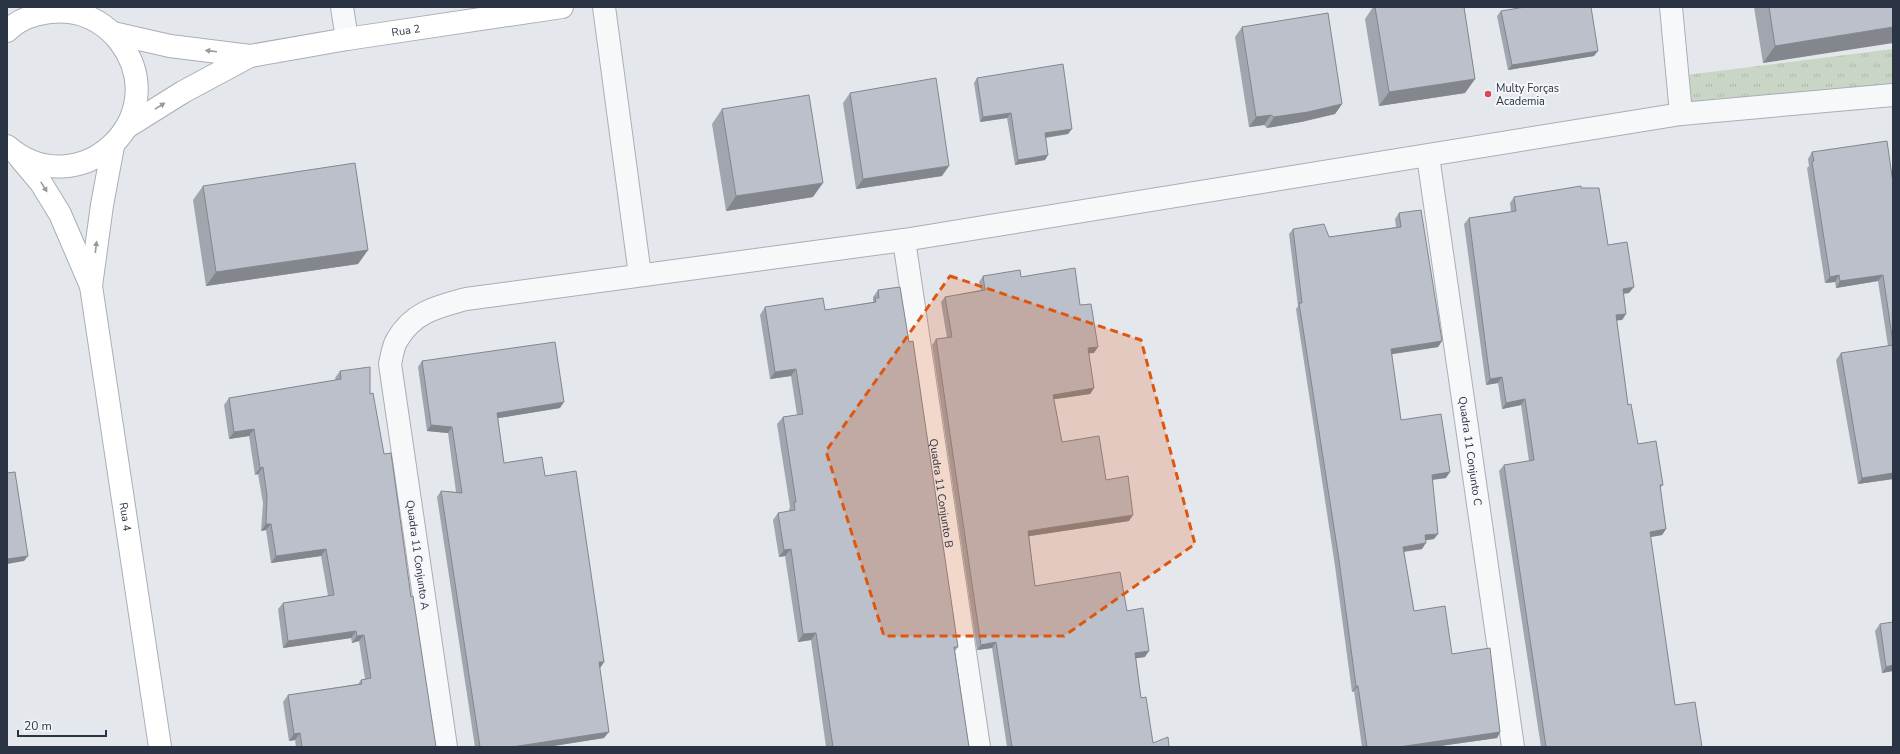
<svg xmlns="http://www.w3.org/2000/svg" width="1900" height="754" font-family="'Nunito Sans',sans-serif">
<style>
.grass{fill:url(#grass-tufts)}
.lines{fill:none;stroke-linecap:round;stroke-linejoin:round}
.street-casing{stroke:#a9aeb7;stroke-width:24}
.secondary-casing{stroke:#a9aeb7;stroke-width:24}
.street{stroke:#f7f8fa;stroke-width:22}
.secondary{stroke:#fff;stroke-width:22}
.wall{fill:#a1a5ae}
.shaded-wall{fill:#83868d}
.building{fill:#bbc0ca;stroke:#83868d}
.oneway{fill:#959aa2}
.marked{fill:#df570f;fill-opacity:0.2;stroke:#df570f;stroke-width:3;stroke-dasharray:8 5;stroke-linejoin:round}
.poi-dot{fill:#d1495b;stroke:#f4f6f9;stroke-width:1.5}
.labels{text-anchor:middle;stroke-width:4;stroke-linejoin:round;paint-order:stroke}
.street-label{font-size:11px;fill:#2b3445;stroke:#f4f6f9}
.poi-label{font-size:11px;fill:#2b3445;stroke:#f4f6f9;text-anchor:start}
</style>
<defs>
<pattern id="grass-tufts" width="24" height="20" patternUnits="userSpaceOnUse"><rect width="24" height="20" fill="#c9d6c5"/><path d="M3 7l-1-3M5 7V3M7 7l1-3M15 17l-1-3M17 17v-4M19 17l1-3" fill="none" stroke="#adb8ab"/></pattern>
</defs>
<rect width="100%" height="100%" fill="#e4e7ec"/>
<!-- grass -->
<path class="grass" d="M1893 49V95L1681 114 1678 76Z"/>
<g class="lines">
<!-- street casing -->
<g class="street-casing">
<g id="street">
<path d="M342 7 347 39"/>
<path d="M604 7 640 275"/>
<path d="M1671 7 1681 114"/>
<path id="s1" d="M1428 156 1513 747"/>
<path id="s2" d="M904 240 979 747"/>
<path d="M446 747 390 364C392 356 393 346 397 340 413 312 437 307 466 299L904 240 1681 114 1893 95"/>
</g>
</g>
<!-- secondary casing -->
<g class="secondary-casing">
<g id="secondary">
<path d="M7 31C23 15 48 10 69 12 89 14 108 26 120 42 176 117 79 208 7 146"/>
<path id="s3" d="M113 33 170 46 250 56 347 39 562 7"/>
<path d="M127 127 183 92 250 56"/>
<path id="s4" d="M19 157 41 183 60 214 91 286 160 747"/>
<path d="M91 286 102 205 113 146"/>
</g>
</g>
<!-- street -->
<use href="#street" class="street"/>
<!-- secondary -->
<use href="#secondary" class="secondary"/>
</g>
<!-- wall -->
<g class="wall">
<path d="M1373 7H1464L1475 79 1465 93 1379 106 1365 19Z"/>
<path d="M1754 7H1893L1763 63Z"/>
<path d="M1501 11 1594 56 1508 70 1497 16Z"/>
<path d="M1242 27 1342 104 1335 114 1301 122 1267 128 1264 125 1249 127 1235 37Z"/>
<path d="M977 78 1068 134 1046 138 1045 160 1015 165 1007 118 980 122 974 83Z"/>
<path d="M850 93 942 176 856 189 843 103Z"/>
<path d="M722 109 813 197 726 211 712 124Z"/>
<path d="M1812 152 1893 183V479L1858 484 1836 360 1841 353 1888 346 1878 281 1836 288 1835 282 1825 283 1807 168 1809 166 1808 159Z"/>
<path d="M203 186 368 250 358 264 206 286 193 200Z"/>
<path d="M1581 188 1629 293 1623 294 1626 314 1622 320H1616L1628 405 1638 444 1663 485 1660 488 1666 529 1662 535 1650 537 1675 705 1702 747H1541L1499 471 1504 465 1529 461 1521 405 1502 409 1498 383 1486 385 1464 224 1469 218 1511 212 1510 203 1514 197Z"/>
<path d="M1399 213 1442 341 1438 347 1391 354 1401 420 1446 478 1433 480 1434 539 1425 540 1422 549 1404 552 1414 611 1452 654 1500 732 1497 738 1433 747H1362L1354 691 1352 692 1335 566 1296 309 1298 306 1289 234 1293 229 1329 237 1396 227 1395 219Z"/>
<path d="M983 276 1021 277 1080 305 1094 353H1088L1094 388 1090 394 1054 399 1062 442 1106 480 1129 521 1029 536 1035 586 1127 611 1145 657 1136 658 1141 698 1153 743 1169 747H1007L992 648 977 650 932 345 936 339 947 338 941 302 945 297 981 290 979 282Z"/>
<path d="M878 290 909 342 958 647 955 651 969 747H826L811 640 798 642 785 556 779 557 773 520 778 513 789 511V510L790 507 777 424 783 417 797 415 791 376 770 379 760 315 765 307 825 310 873 302V297Z"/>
<path d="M422 361 560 408 498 418 504 463 545 476 604 662 600 668 604 738 547 747H475L437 497 441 491 456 492 448 433 427 431 418 367Z"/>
<path d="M340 371 370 394 384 454 411 597 436 747H296L295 740 289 741 283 702 288 695 358 684 361 680 365 679 359 641 352 643 351 638 283 648 278 609 283 603 328 596 321 556 271 563 266 530 261 531 263 503 258 474 255 475 249 436 229 439 224 405 229 398 336 380 335 378Z"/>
<path d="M1880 624 1893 671 1882 673 1875 631Z"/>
</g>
<!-- shaded-wall -->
<g class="shaded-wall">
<path d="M1893 27V43L1763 63 1775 46Z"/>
<path d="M1598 51 1594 56 1508 70 1512 65Z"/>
<path d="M1475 79 1465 93 1379 106 1389 92Z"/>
<path d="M1342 104 1335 114 1301 122 1267 128 1274 117Z"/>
<path d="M1011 113 1007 118 980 122 983 117Z"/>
<path d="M1271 115 1264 125 1249 127 1256 117Z"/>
<path d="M1072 129 1068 134 1041 138 1045 133Z"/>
<path d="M1048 155 1045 160 1015 165 1018 160Z"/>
<path d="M949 166 942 176 856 189 863 179Z"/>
<path d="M823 183 813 197 726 211 736 196Z"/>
<path d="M368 250 358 264 206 286 216 272Z"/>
<path d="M1839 275 1835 282 1825 283 1830 277Z"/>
<path d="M1883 275 1878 281 1836 288 1840 281Z"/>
<path d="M1634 287 1629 293 1618 294 1623 289Z"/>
<path d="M1626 314 1622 320 1612 321 1616 315Z"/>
<path d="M1442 341 1438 347 1387 355 1391 349Z"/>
<path d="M1098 347 1094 353 1084 354 1088 348Z"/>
<path d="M796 369 791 376 770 379 775 372Z"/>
<path d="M1502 377 1498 383 1486 385 1490 379Z"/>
<path d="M1094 388 1090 394 1049 400 1053 395Z"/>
<path d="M1525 399 1521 405 1502 409 1506 403Z"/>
<path d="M564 402 560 408 493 419 497 413Z"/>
<path d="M431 425 452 427 448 433 427 431Z"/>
<path d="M254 429 249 436 229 439 234 432Z"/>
<path d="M263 467 258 474 255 475 260 468Z"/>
<path d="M1450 472 1446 478 1428 480 1432 475Z"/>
<path d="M1893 473V479L1858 484 1862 478Z"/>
<path d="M1133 515 1129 521 1024 537 1028 531Z"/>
<path d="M266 524H271L266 530 261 531Z"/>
<path d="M1666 529 1662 535 1645 538 1650 532Z"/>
<path d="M1438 534 1434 539 1421 541 1425 535Z"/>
<path d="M1426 543 1422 549 1400 552 1403 547Z"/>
<path d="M326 549 321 556 271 563 276 556Z"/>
<path d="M791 549 785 556 779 557 784 550Z"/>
<path d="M28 556 24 561 7 564V559Z"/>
<path d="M356 631 351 638 283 648 288 641Z"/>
<path d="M816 633 811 640 798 642 803 634Z"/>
<path d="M364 635 359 641 352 643 357 636Z"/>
<path d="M996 642 992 648 977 650 981 645Z"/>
<path d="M1149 651 1145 657 1131 659 1135 653Z"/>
<path d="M599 662H604L600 668Z"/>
<path d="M1893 665V671L1882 673 1886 667Z"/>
<path d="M1356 686H1358L1354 691 1352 692Z"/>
<path d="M609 732 604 738 547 747H512Z"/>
<path d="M1500 732 1497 738 1433 747H1399Z"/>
<path d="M300 733 295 740 289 741 294 734Z"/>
</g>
<!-- building -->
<g class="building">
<path d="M1375 7H1464L1475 79 1389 92Z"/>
<path d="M1525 7H1591L1598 51 1512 65 1501 11Z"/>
<path d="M1769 7H1893V27L1775 46Z"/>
<path d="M1328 13 1342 104 1308 112 1274 117 1271 115 1256 117 1242 27Z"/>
<path d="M1063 64 1072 129 1045 133 1048 155 1018 160 1011 113 983 117 977 78Z"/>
<path d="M936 78 949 166 863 179 850 93Z"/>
<path d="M809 95 823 183 736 196 722 109Z"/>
<path d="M1887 141 1893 183V343L1883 275 1840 281 1839 275 1830 277 1812 162 1814 161 1812 152Z"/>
<path d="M355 163 368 250 216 272 203 186Z"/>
<path d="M1581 186V188H1599L1608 245 1627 242 1634 287 1623 289 1626 314 1616 315 1628 405 1631 404 1638 444 1656 441 1663 485H1660L1666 529 1650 532 1675 705 1695 702 1702 747H1546L1504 465 1534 460 1525 399 1506 403 1502 377 1490 379 1469 218 1516 211 1514 197Z"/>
<path d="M1421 210 1442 341 1391 349 1401 420 1441 414 1450 472 1432 475 1438 534 1425 535 1426 543 1403 547 1414 611 1445 606 1452 654 1490 648 1500 732 1399 747H1367L1358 686H1356L1339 560 1299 303H1302L1293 229 1324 224 1329 237 1401 227 1399 213Z"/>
<path d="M1075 268 1080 305 1091 304 1098 347 1088 348 1094 388 1053 395 1062 442 1099 436 1106 480 1128 476 1133 515 1028 531 1035 586 1120 572 1127 611 1143 608 1149 651 1135 653 1141 698 1146 697 1153 743 1168 737 1169 747H1012L996 642 981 645 936 339 952 337 945 297 985 290 983 276 1020 270 1021 277Z"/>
<path d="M900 287 909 342 913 341 958 647H954L969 747H833L816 633 803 634 791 549 784 550 778 513 795 510 794 502H796L783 417 803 414 796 369 775 372 765 307 823 298 825 310 876 302 875 298H879L878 290Z"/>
<path d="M555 342 564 402 497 413 504 463 542 457 545 476 576 471 604 662H599L609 732 512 747H480L441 491 462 493 452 427 431 425 422 361Z"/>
<path d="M1893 345V473L1862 478 1841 353Z"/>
<path d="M370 367V394L373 393 384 454 391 453 411 597 413 596 436 747H302L300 733 294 734 288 695 362 684 361 680 371 678 364 635 357 636 356 631 288 641 283 603 334 595 326 549 276 556 271 524H266L267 496 263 467 260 468 254 429 234 432 229 398 341 379 340 371Z"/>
<path d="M15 472 28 556 7 559V473Z"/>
<path d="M1893 622V665L1886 667 1880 624Z"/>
</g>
<!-- one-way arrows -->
<defs><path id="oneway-solid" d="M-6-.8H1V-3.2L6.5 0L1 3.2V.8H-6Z"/></defs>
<g class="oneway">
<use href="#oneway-solid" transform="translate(211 51) rotate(-173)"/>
<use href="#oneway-solid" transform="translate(160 106) rotate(-32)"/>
<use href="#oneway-solid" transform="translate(44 187) rotate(58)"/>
<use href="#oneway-solid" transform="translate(96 247) rotate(-83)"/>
</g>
<!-- marked area -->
<path class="marked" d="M950 276 1141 340 1195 544 1064 636H884L826 451Z"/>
<!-- markers -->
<circle class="poi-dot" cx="1488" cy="94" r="4"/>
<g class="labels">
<!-- street labels -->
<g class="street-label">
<text dy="4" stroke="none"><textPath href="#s3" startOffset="297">Rua 2</textPath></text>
<text dy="4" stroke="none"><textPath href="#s1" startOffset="298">Quadra 11 Conjunto C</textPath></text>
<text dy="4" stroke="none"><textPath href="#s2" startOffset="256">Quadra 11 Conjunto B</textPath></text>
<text dy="4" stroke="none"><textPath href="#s4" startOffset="382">Rua 4</textPath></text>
<text transform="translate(418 555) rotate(82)" y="4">Quadra 11 Conjunto A</text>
</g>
<!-- poi labels -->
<g class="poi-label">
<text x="1496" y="92">Multy Forças<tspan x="1496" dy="13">Academia</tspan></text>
</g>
</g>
<!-- border -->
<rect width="1900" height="754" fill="none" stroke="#2b3445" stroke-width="16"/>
<!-- scale -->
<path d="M18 730v6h88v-6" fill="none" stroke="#2b3445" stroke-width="2"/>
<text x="24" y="730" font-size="12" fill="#2b3445" stroke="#f4f6f9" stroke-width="3" paint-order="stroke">20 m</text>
</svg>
